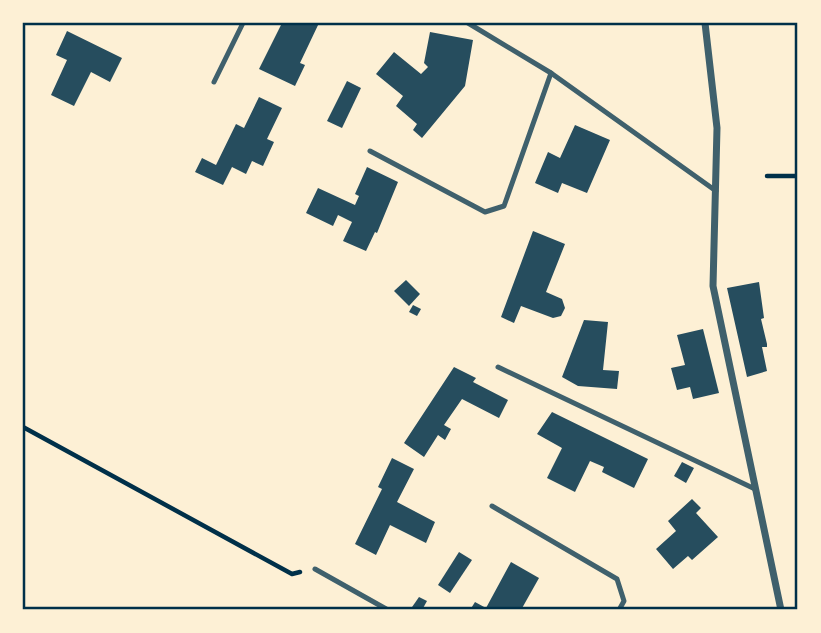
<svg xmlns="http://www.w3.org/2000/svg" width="821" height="633" font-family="Lato,sans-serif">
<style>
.building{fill:#264d5e}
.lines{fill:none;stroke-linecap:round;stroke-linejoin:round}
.path{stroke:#003049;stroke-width:4.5}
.service{stroke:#3f606c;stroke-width:5}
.minor{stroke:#3f606c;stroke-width:7}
.neatline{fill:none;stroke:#003049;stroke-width:2.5}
</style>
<rect width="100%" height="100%" fill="#fdf0d5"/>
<!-- building -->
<g class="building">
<path d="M282 23H319L300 63 305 65 295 86 259 69Z"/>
<path d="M67 31 122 58 110 82 91 72 74 106 51 95 67 60 56 55Z"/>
<path d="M430 32 473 40 465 86 422 138 413 130 417 124 396 106 403 96 376 74 394 52 421 74 428 67 424 63Z"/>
<path d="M347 81 361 88 342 128 327 121Z"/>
<path d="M259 97 282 108 267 139 274 142 263 166 252 161 246 174 232 167 223 185 195 172 202 158 216 165 236 124 244 128Z"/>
<path d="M575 125 610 140 587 193 562 183 558 193 535 183 548 152 560 158Z"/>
<path d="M367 167 398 182 377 233 375 232 366 251 343 241 352 222 338 215 333 226 306 213 318 188 355 205 359 196 355 194Z"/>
<path d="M533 231 565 244 546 292 562 299 565 308 561 316 553 318 521 306 514 323 501 317Z"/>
<path d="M406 280 420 294 409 306 394 291Z"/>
<path d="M759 282 764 318 761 319 767 344V347H762L767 371 747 377 727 288Z"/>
<path d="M413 305 421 309 417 316 409 312Z"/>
<path d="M584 320 608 322 603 370 619 371 617 389 578 386 562 377Z"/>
<path d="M703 329 719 393 693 399 690 387 677 390 671 368 685 365 677 335Z"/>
<path d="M454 367 476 378 473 382 508 400 499 418 462 399 444 425 451 429 445 440 438 435 424 457 404 443Z"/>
<path d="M552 412 648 459 634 488 602 472 604 467 590 461 575 492 547 478 562 448 537 434Z"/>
<path d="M392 458 414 469 397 502 435 522 426 543 390 525 376 555 355 544 382 489 378 487Z"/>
<path d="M682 462 694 468 686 483 674 476Z"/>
<path d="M692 499 701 508 696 513 718 537 692 560 688 556 673 569 656 549 676 531 668 521Z"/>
<path d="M459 552 472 560 450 593 438 585Z"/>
<path d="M511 562 539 578 521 610H470L475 602 486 608Z"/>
<path d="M419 597 427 601 422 610H410Z"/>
</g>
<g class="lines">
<!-- path -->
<g class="path">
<path d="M767 176H798"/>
<path d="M23 427 292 574 300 572"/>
</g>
<!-- service -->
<g class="service">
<path d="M468 23 551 73 716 191"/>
<path d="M214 82 243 23"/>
<path d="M370 151 485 212 504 206 551 73"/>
<path d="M498 367 755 489"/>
<path d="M492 506 617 579 624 601 619 610"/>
<path d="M315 569 388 610"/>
</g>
<!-- minor -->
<path class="minor" d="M705 23 717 128 713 286 781 610"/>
</g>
<!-- border -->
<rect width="821" height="633" fill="none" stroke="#fdf0d5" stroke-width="49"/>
<rect x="24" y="24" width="772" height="584" class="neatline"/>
</svg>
